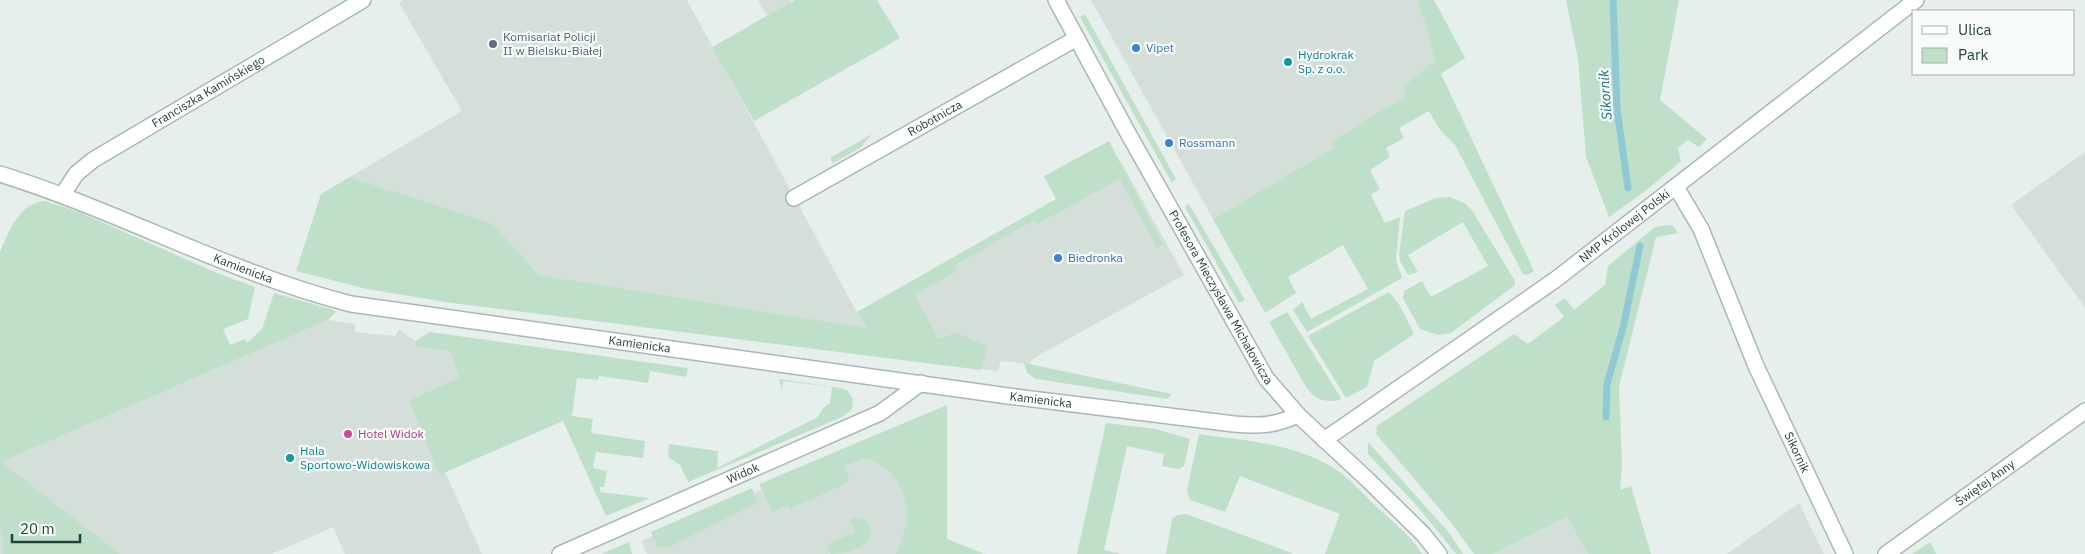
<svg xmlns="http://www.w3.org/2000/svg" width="2085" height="554" font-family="'IBM Plex Sans',sans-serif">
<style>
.built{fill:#d4dfda}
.green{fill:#bfe0c8}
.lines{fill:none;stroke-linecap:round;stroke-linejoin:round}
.stream{stroke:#8ec9d4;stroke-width:7}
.minor-casing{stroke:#a8b8b2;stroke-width:18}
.minor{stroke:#fff;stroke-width:15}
.service-dot{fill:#5c6f8a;stroke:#f7fbf9;stroke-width:2}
.shop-dot{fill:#3f7fe0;stroke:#f7fbf9;stroke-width:2}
.culture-dot{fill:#0f9aa8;stroke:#f7fbf9;stroke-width:2}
.hotel-dot{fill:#d1479c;stroke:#f7fbf9;stroke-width:2}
.labels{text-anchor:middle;stroke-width:4.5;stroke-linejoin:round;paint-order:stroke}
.service-label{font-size:12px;fill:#4e5e75;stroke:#f7fbf9;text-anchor:start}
.shop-label{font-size:12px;fill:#366cbe;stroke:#f7fbf9;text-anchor:start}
.culture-label{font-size:12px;fill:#0d838f;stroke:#f7fbf9;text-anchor:start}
.street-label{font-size:12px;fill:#24423a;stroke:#f7fbf9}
.hotel-label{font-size:12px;fill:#b23c85;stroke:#f7fbf9;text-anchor:start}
.water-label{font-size:14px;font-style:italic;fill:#1c6f80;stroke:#f7fbf9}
</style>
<rect width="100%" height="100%" fill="#e6efeb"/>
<!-- built -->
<g class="built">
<path d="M404 0H687L866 329 539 275 493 224 350 177 462 111 399 3Z"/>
<path d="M758 0H790L791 2 767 16Z"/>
<path d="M1091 0H1434L1465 58 1332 142 1335 148 1213 219Z"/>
<path d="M2085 152V308L2011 205Z"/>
<path d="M1121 162 1184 275 1034 358 1029 364 1001 361 998 371 939 364 902 287Z"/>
<path d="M328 320 355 324V332L395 336 399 329 415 341 416 347 450 351 459 378 409 400 439 475 445 472 482 554H345L333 527 272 554H0V462Z"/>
<path d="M946 410 934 554H647L641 541Z"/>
<path d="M1799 503 1824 554H1727Z"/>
<path d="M1567 517 1588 554H1493Z"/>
</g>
<!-- green -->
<g class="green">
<path d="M795 0H877L900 38 754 121 712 47Z"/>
<path d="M1417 0H1434L1465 58 1441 74 1534 271 1527 275 1523 274 1455 145 1440 130 1429 111 1399 128 1404 138 1386 148 1390 157 1370 170 1380 189 1371 195 1385 223 1400 217 1396 260 1402 278 1307 332 1293 310 1302 302 1311 319 1368 289 1343 245 1288 277 1296 293 1265 313 1213 219 1334 148 1331 142 1405 96 1404 86 1435 61 1427 27Z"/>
<path d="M1566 0H1679L1660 100 1707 139 1699 147 1688 140 1678 148 1681 161 1648 189 1609 217 1586 157 1578 59Z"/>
<path d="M1085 14 1176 179 1172 183 1080 17Z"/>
<path d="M872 134 860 148 833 163 830 158Z"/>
<path d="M1109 141 1163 245 1157 248 1120 179 1037 224 1035 220 955 265 957 271 915 295 938 338 942 339 955 332 987 346 981 370 452 303 367 289 296 271 321 194 350 177 493 224 539 275 866 328 857 312 1056 199 1044 176Z"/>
<path d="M1450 197 1466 204 1473 212 1515 281V285L1451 333 1438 335 1420 329 1403 298 1404 291 1422 281 1431 297 1488 266 1463 222 1408 255 1418 272 1408 275 1400 261 1399 254 1405 211 1436 198Z"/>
<path d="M45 201 79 212 217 273 255 287 248 319 223 329 230 345 245 339 247 343 262 329 274 293 334 310 336 312 328 320 1 462 120 554H3L0 520V252C9 231 19 203 45 201Z"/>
<path d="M1189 204 1245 300 1239 303 1185 207Z"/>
<path d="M1670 225 1674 227 1678 233 1656 237 1619 387 1622 465 1620 490 1631 486 1651 554H1588L1567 517 1493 554H1474L1450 521 1376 434 1377 426 1514 334 1528 344 1564 317 1555 305 1565 298 1574 310 1605 285 1608 266 1655 227Z"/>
<path d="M1389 292 1400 306 1414 334 1374 361 1367 387 1346 398 1308 336Z"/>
<path d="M1287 312 1341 398 1340 400C1324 403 1316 400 1306 387L1269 322Z"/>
<path d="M430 332 688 368 686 377 650 371 648 383 599 376 598 380 577 378 572 416 593 419 591 433 645 441 643 458 596 452 593 468 607 471 604 487H600V492L650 498 606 516 563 421 439 475 409 400 459 378 450 351 416 347 415 341Z"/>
<path d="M1024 363 1029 364 1172 394 1167 399 1036 379 1027 373Z"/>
<path d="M779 379 841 388 847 390 853 399 852 409 842 417 688 482 680 465 668 457 669 444 718 451 717 468 818 417 823 408 830 403 832 387 783 381 782 390Z"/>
<path d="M947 405V539L985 554H896C916 518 908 470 865 458L844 466 849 478 847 483 790 509 788 505 773 512 759 484Z"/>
<path d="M1106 423 1156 429 1190 439 1184 466 1179 469 1162 466 1164 454 1127 446 1104 550 1121 554H1077Z"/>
<path d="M1199 434C1241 440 1286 443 1325 463 1345 473 1361 492 1377 507 1393 522 1411 536 1422 554H1325L1340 514 1240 476 1225 512 1190 500 1187 490Z"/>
<path d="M1368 442 1450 534 1463 554H1456L1419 508 1368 454Z"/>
<path d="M752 488 758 502 668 547H658L651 532Z"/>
<path d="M1186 514 1294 554H1166L1172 519 1177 515Z"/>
<path d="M856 517C867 517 875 531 868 540 860 550 843 554 831 554L827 545 855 532 849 519Z"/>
<path d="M629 542 632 554H601Z"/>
<path d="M1930 542 1936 554H1912Z"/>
</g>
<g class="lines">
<!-- stream -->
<g class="stream">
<path d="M1613 0 1617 109 1628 188"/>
<path d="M1606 417 1607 384 1623 328 1640 246"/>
</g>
<!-- minor casing -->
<g class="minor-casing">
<g id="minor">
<path id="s1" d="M1056 0 1129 135 1266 378 1298 415 1369 481 1423 534 1439 554"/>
<path id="s2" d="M0 174C119 211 230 273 351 304L1008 396 1234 424C1261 426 1273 426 1298 415"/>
<path id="s3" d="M1676 187 1701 229 1756 366 1845 554"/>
<path id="s4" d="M63 194 76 174 93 160 363 0"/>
<path id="s5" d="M794 198 1077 38"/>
<path id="s6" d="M1324 440 1555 280 1916 0"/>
<path id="s7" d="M560 554 880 413 921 383"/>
<path id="s8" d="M1886 554 2085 411"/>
</g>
</g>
<!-- minor -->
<use href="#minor" class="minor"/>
</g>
<!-- markers -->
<circle class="service-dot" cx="493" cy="44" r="5"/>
<g class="shop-dot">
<circle cx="1136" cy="48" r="5"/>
<circle cx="1169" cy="143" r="5"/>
<circle cx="1058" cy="258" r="5"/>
</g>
<g class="culture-dot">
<circle cx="1288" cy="62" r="5"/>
<circle cx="290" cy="458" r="5"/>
</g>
<circle class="hotel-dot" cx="348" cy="434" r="5"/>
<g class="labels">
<!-- service labels -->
<g class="service-label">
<text x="503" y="41">Komisariat Policji<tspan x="503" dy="14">II w Bielsku-Białej</tspan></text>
</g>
<!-- shop labels -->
<g class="shop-label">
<text x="1146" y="52">Vipet</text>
<text x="1179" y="147">Rossmann</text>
<text x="1068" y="262">Biedronka</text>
</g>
<!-- culture labels -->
<g class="culture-label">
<text x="1298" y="59">Hydrokrak<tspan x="1298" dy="14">Sp. z o.o.</tspan></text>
<text x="300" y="455">Hala<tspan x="300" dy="14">Sportowo-Widowiskowa</tspan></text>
</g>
<!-- street labels -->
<g class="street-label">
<text dy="4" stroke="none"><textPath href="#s4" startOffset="180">Franciszka Kamińskiego</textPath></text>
<text dy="4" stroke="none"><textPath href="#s5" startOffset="162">Robotnicza</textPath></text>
<text dy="4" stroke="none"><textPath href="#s6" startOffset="369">NMP Królowej Polski</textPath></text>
<text dy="4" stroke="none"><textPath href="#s2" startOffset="261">Kamienicka</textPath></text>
<text dy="4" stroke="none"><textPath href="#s1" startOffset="340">Profesora Mieczysława Michałowicza</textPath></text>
<text dy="4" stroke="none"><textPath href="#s2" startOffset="666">Kamienicka</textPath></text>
<text dy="4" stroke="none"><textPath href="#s2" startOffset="1071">Kamienicka</textPath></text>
<text dy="4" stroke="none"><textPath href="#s3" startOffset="292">Sikornik</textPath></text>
<text dy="4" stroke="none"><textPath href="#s7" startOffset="200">Widok</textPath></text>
<text dy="4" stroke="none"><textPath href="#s8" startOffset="122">Świętej Anny</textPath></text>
</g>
<!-- hotel labels -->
<g class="hotel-label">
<text x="358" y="438">Hotel Widok</text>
</g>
<!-- water labels -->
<g class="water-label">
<text transform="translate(1605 95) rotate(-94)" y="5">Sikornik</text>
</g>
</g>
<!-- legend -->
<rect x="1912" y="10" width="162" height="65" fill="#f7fbf9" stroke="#a3b1ad"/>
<rect x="1922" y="26" width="25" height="8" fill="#ffffff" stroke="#a3b1ad"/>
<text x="1958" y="35" font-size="15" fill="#24423a">Ulica</text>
<rect x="1922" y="48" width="25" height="15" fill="#bfe0c8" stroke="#a3b1ad"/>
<text x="1958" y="60" font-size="15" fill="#24423a">Park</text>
<!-- scale -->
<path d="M12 534v8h68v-8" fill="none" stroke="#24423a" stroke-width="2.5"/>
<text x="20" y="534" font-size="15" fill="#24423a" stroke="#f7fbf9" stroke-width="4" paint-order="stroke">20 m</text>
</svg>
